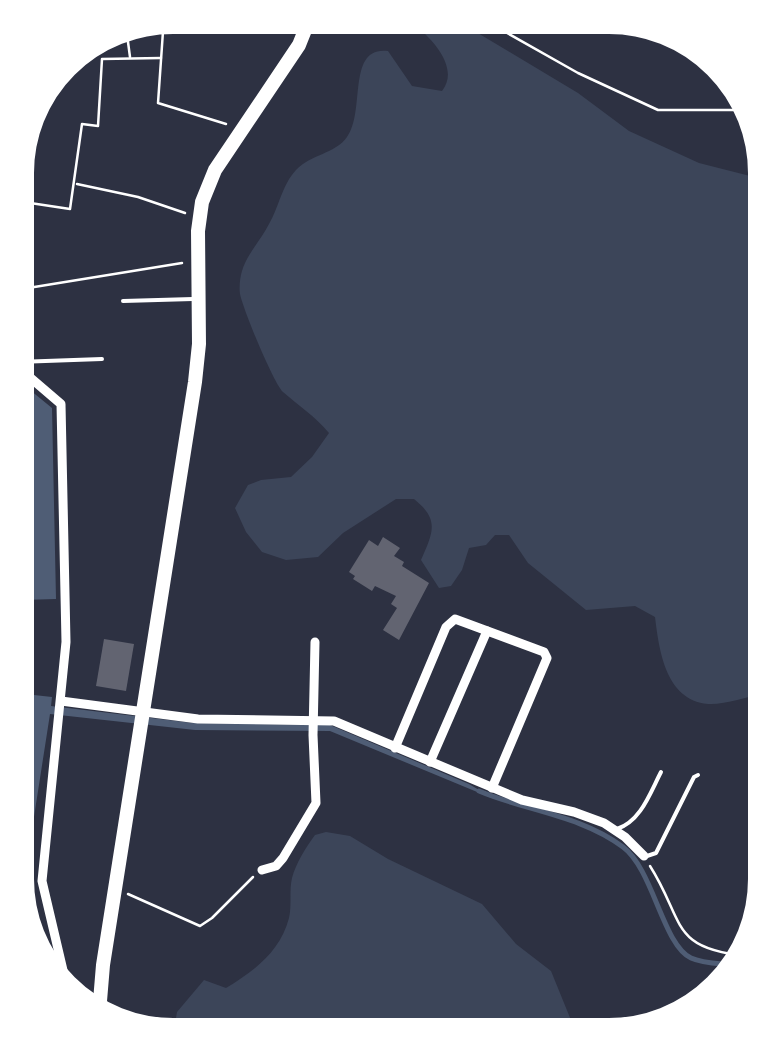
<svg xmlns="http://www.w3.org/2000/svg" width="781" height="1051" font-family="Arial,sans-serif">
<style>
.green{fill:#3c4559}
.water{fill:#4f5d75}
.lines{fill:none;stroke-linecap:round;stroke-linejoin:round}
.stream{stroke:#4f5d75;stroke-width:5}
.building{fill:#626471}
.path{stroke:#fff;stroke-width:2.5}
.service{stroke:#fff;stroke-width:4}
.minor{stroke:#fff;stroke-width:9}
.trunk{stroke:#fff;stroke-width:14}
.rim{fill:none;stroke:#fff;stroke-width:12}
</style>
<rect width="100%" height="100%" fill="#2d3142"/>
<!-- green -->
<g class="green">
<path d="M415 11H441L578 93 629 131 699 163 754 177 771 172V693C751 694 728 705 708 704 665 700 659 649 655 617L635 606 586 610 528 563 509 535H495L486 545 469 548 462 570 451 586 439 588 421 560C433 532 440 520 414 499H396L343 533 318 557 286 560 262 552 246 532 235 508 248 485 261 480 291 477 312 457 329 433C315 416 299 406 283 392 273 382 243 309 240 294 239 288 240 277 242 271 247 254 261 240 269 224 279 207 282 185 296 170 311 154 335 154 347 137 366 111 346 46 388 51L412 86 442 91C458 71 438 46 423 32L425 21Z"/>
<path d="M611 11H630L659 22 650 33 630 34Z"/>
<path d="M326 832 350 836 388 859 482 904 516 944 551 971 575 1030 587 1041 345 1040 335 1033 324 1040H191L175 1024 177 1012 204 980 226 988C254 971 280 952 289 918 292 905 289 890 292 878 296 863 306 847 315 835Z"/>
</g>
<!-- water -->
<path class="water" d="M30 390 52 408 56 599 22 600 25 694 52 697 51 706 193 723 330 725 469 784 494 799 330 731 195 730 50 714 29 849V883L53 980 27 951 10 879 11 392Z"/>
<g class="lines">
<!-- stream -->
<path class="stream" d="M479 791C526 811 580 815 623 847 653 869 663 945 691 958 706 965 728 963 744 967"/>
</g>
<!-- building -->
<g class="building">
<path d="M383 537 400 548 394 556 404 562 402 566 429 583 399 640 383 630 397 608 391 604 396 596 375 586 372 591 353 579 355 576 349 572 369 540 378 546Z"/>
<path d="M104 639 134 644 126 691 96 686Z"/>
</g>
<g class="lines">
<!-- path -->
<g class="path">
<path d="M468 11 578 73 658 110H756"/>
<path d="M209 13 164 17 158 103 226 124"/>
<path d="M126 27 130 57"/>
<path d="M77 184 138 197 185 213"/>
<path d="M17 201 70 209 82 124 98 126 102 59 161 58"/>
<path d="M11 295 22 289 182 263"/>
<path d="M650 866C685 921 669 949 748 956"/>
<path d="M128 894 200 926 212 918 253 877"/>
</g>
<!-- service -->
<g class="service">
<path d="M123 301 193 299"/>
<path d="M17 362 102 359"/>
<path d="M617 829C641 821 650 793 661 772"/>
<path d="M647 856 656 853 694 777 698 775"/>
</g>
<!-- minor -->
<g class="minor">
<path d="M222 10 312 15"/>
<path d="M11 347 12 362 61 404 66 642 42 881 70 1000"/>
<path d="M61 701 198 719 334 721 522 800 574 812 604 823 625 837 644 856"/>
<path d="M395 748 446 627 455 619 544 652 547 658 492 788"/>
<path d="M430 762 487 631"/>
<path d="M262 870 276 866 283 858 316 803 313 735 315 642"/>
</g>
<!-- trunk -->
<path class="trunk" d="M103 1021 100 1001 103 965 195 382 199 344 198 231 202 202 215 170 299 45 313 10"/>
</g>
<!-- crop -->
<path d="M0 0H781V1051H0ZM173 28H609A145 145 0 0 1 754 173V879A145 145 0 0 1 609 1024H173A145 145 0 0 1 28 879V173A145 145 0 0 1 173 28Z" fill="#fff" fill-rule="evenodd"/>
<path class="rim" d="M173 28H609A145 145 0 0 1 754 173V879A145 145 0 0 1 609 1024H173A145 145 0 0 1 28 879V173A145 145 0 0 1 173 28Z"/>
</svg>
